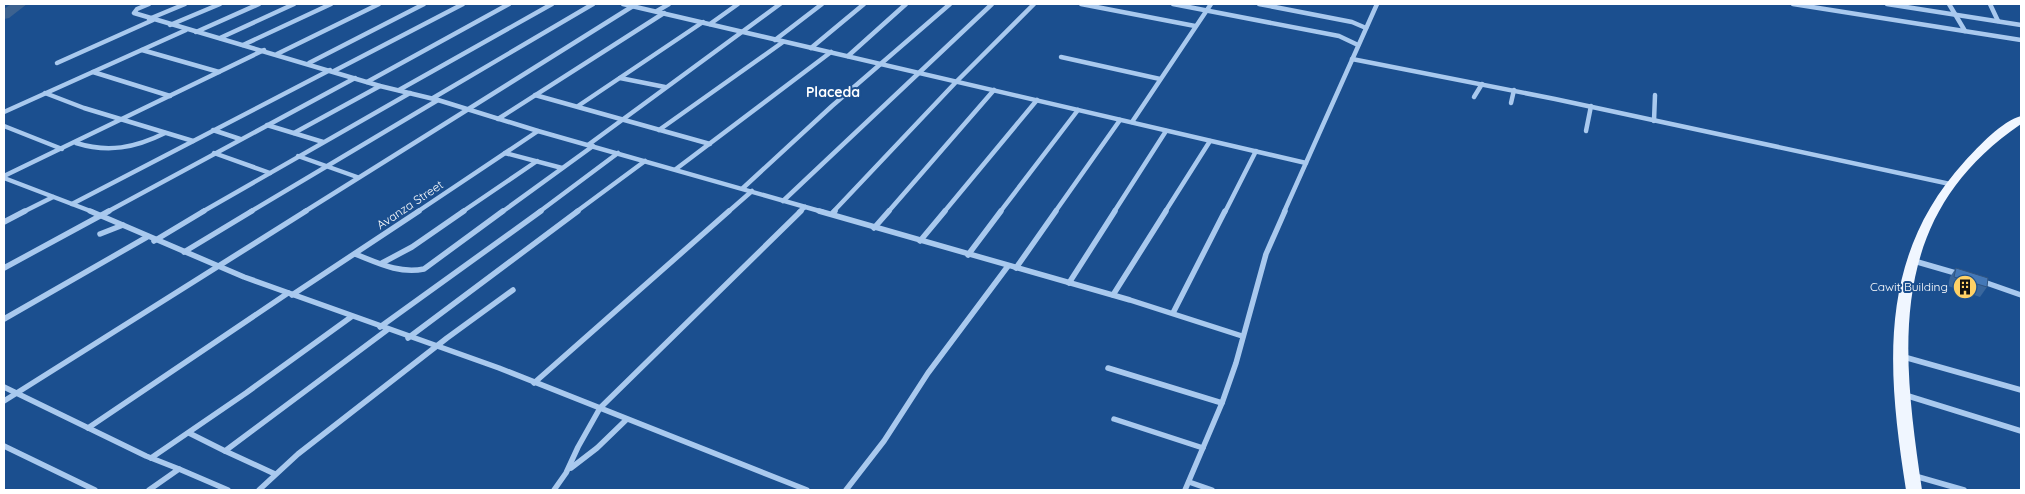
<svg xmlns="http://www.w3.org/2000/svg" width="2025" height="494" font-family="Quicksand,sans-serif">
<style>
.lines{fill:none;stroke-linecap:round;stroke-linejoin:round}
.river{fill:#3c6290;fill-rule:evenodd}
.minor-far1{stroke:#a9c9ee;stroke-width:4.5}
.minor{stroke:#a9c9ee;stroke-width:5.5}
.primary{fill:#f0f6ff;fill-rule:evenodd}
.wall{fill:#3a679d}
.building{fill:#4478b7;stroke:#305480}
.labels{text-anchor:middle;stroke-width:4;stroke-linejoin:round;paint-order:stroke}
.street-label{font-size:12px;fill:#fff;stroke:#1b4f8f}
.poi-label{font-size:12px;fill:#fff;stroke:#1b4f8f;text-anchor:end}
.neighbourhood-label{font-size:14px;font-weight:bold;fill:#fff;stroke:#1b4f8f}
</style>
<rect width="100%" height="100%" fill="#1b4f8f"/>
<g class="lines">
<!-- river -->
<path class="river" d="M11 4H27L9 18 4 19V9Z"/>
<!-- minor-far1 -->
<g class="minor-far1">
<path d="M149 4 137 9 134 13 380 86 438 100 538 131 823 212"/>
<path d="M623 4 1306 163"/>
<path d="M1081 4 1195 26"/>
<path d="M1173 4 1339 36 1358 45"/>
<path d="M1259 4 1352 22 1366 28"/>
<path d="M1793 4 2021 40"/>
<path d="M1887 4 2021 25"/>
<path d="M1949 4 1965 31"/>
<path d="M1990 4 1998 21"/>
<path d="M657 11 669 4"/>
<path d="M149 19 185 4"/>
<path d="M710 24 738 4"/>
<path d="M170 25 220 4"/>
<path d="M196 32 259 4"/>
<path d="M220 38 294 4"/>
<path d="M775 40 822 4"/>
<path d="M243 45 331 4"/>
<path d="M811 48 864 4"/>
<path d="M142 50 219 72"/>
<path d="M277 54 379 4"/>
<path d="M848 56 906 4"/>
<path d="M1061 57 1160 79"/>
<path d="M1352 59 1555 99 1950 184"/>
<path d="M57 63 153 20"/>
<path d="M309 63 424 4"/>
<path d="M334 71 463 4"/>
<path d="M93 72 170 96"/>
<path d="M620 78 665 87"/>
<path d="M367 82 509 4"/>
<path d="M399 90 552 4"/>
<path d="M45 93 84 108 193 141"/>
<path d="M535 95 710 144"/>
<path d="M1474 97 1482 84"/>
<path d="M433 98 593 4"/>
<path d="M1511 103 1514 90"/>
<path d="M578 106 703 22"/>
<path d="M4 112 186 30"/>
<path d="M498 119 664 13"/>
<path d="M1654 121 1655 95"/>
<path d="M1132 122 1211 4"/>
<path d="M267 125 323 142"/>
<path d="M4 126 62 149"/>
<path d="M213 130 240 139"/>
<path d="M659 130 783 42"/>
<path d="M1586 131 1591 106"/>
<path d="M294 133 380 86"/>
<path d="M76 143C108 153 135 148 165 133"/>
<path d="M588 145 780 4"/>
<path d="M214 153 270 173"/>
<path d="M505 153 562 168"/>
<path d="M298 156 357 177"/>
<path d="M676 169 831 52"/>
<path d="M4 176 264 50"/>
<path d="M4 178 93 212"/>
<path d="M743 188 832 106 950 4"/>
<path d="M783 201 992 4"/>
<path d="M72 204 330 70"/>
<path d="M23 212 53 197"/>
<path d="M107 212 355 78"/>
<path d="M202 212 410 93"/>
<path d="M250 212 438 100"/>
<path d="M304 212 633 6"/>
<path d="M417 212 538 131"/>
<path d="M462 212 537 161"/>
<path d="M502 212 593 146"/>
<path d="M539 212 618 153"/>
<path d="M576 212 645 161"/>
<path d="M728 212 752 191"/>
<path d="M799 212 805 207"/>
<path d="M833 212 956 82 1034 4"/>
<path d="M888 212 994 90"/>
<path d="M944 212 1037 100"/>
<path d="M1000 212 1078 110"/>
<path d="M1055 212 1120 120"/>
<path d="M1114 212 1166 131"/>
<path d="M1165 212 1210 141"/>
<path d="M1225 212 1256 151"/>
<path d="M1284 212 1377 4"/>
</g>
<!-- minor -->
<g class="minor">
<path d="M90 211 244 277 499 368 807 490"/>
<path d="M819 211 1130 300 1242 336"/>
<path d="M832 214 835 211"/>
<path d="M4 222 25 211"/>
<path d="M874 228 889 211"/>
<path d="M100 234 123 225"/>
<path d="M154 241 204 211"/>
<path d="M920 241 945 211"/>
<path d="M184 252 252 211"/>
<path d="M355 254C378 263 399 274 424 269L503 211"/>
<path d="M968 255 1001 211"/>
<path d="M1914 261 1959 274"/>
<path d="M382 263 412 247 464 211"/>
<path d="M4 268 109 211"/>
<path d="M1016 268 1056 211"/>
<path d="M1981 281 2021 295"/>
<path d="M1069 283 1115 211"/>
<path d="M292 295 419 211"/>
<path d="M1113 295 1166 211"/>
<path d="M1173 313 1225 211"/>
<path d="M4 319 147 237"/>
<path d="M380 327 541 211"/>
<path d="M408 338 578 211"/>
<path d="M1904 357 2021 390"/>
<path d="M1108 368 1222 403"/>
<path d="M534 383 729 211"/>
<path d="M4 387 146 456 179 469 149 490"/>
<path d="M1905 395 2021 431"/>
<path d="M4 401 306 211"/>
<path d="M1114 419 1203 448"/>
<path d="M88 428 288 293"/>
<path d="M189 433 225 451 387 330"/>
<path d="M4 446 95 490"/>
<path d="M225 451 275 474"/>
<path d="M151 458 246 393 351 317"/>
<path d="M571 468 597 448 626 420"/>
<path d="M179 469 228 490"/>
<path d="M1915 476 1964 490"/>
<path d="M1189 482 1212 490"/>
<path d="M259 490 298 454 447 338 513 290"/>
<path d="M554 490 566 473 578 447 600 408 801 211"/>
<path d="M846 490 884 441 928 373 1008 266"/>
<path d="M1185 490 1222 403 1236 363 1266 254 1285 211"/>
</g>
<!-- primary -->
<path class="primary" d="M2021 116V124C1886 216 1901 348 1922 490H1906C1887 369 1877 257 1965 161 1979 146 2002 121 2021 116Z"/>
</g>
<!-- wall -->
<path class="wall" d="M1956 268 1987 287 1980 297 1948 286 1950 277Z"/>
<!-- building -->
<path class="building" d="M1956 268 1988 278 1987 287 1954 277Z"/>
<!-- icons -->
<defs>
<g id="building-disc" transform="scale(1.25)"><circle r="9.5" fill="#ffd166" stroke="#1b4f8f"/><path d="M-4-6H4V6H1V3H-1V6H-4ZM-2.5-4.3h1.7v1.8h-1.7ZM.8-4.3h1.7v1.8H.8ZM-2.5-1h1.7V.8h-1.7ZM.8-1h1.7V.8H.8Z" fill="#111"/></g>
</defs>
<g fill-rule="evenodd">
<use href="#building-disc" x="1965" y="287"/>
</g>
<g class="labels">
<!-- street labels -->
<g class="street-label">
<text transform="translate(410 205) rotate(-34)" y="4">Avanza Street</text>
</g>
<!-- poi labels -->
<g class="poi-label">
<text x="1948" y="291">Cawit Building</text>
</g>
<!-- neighbourhood labels -->
<g class="neighbourhood-label">
<text x="833" y="97">Placeda</text>
</g>
</g>
<!-- border -->
<rect width="2025" height="494" fill="none" stroke="#ffffff" stroke-width="10"/>
</svg>
